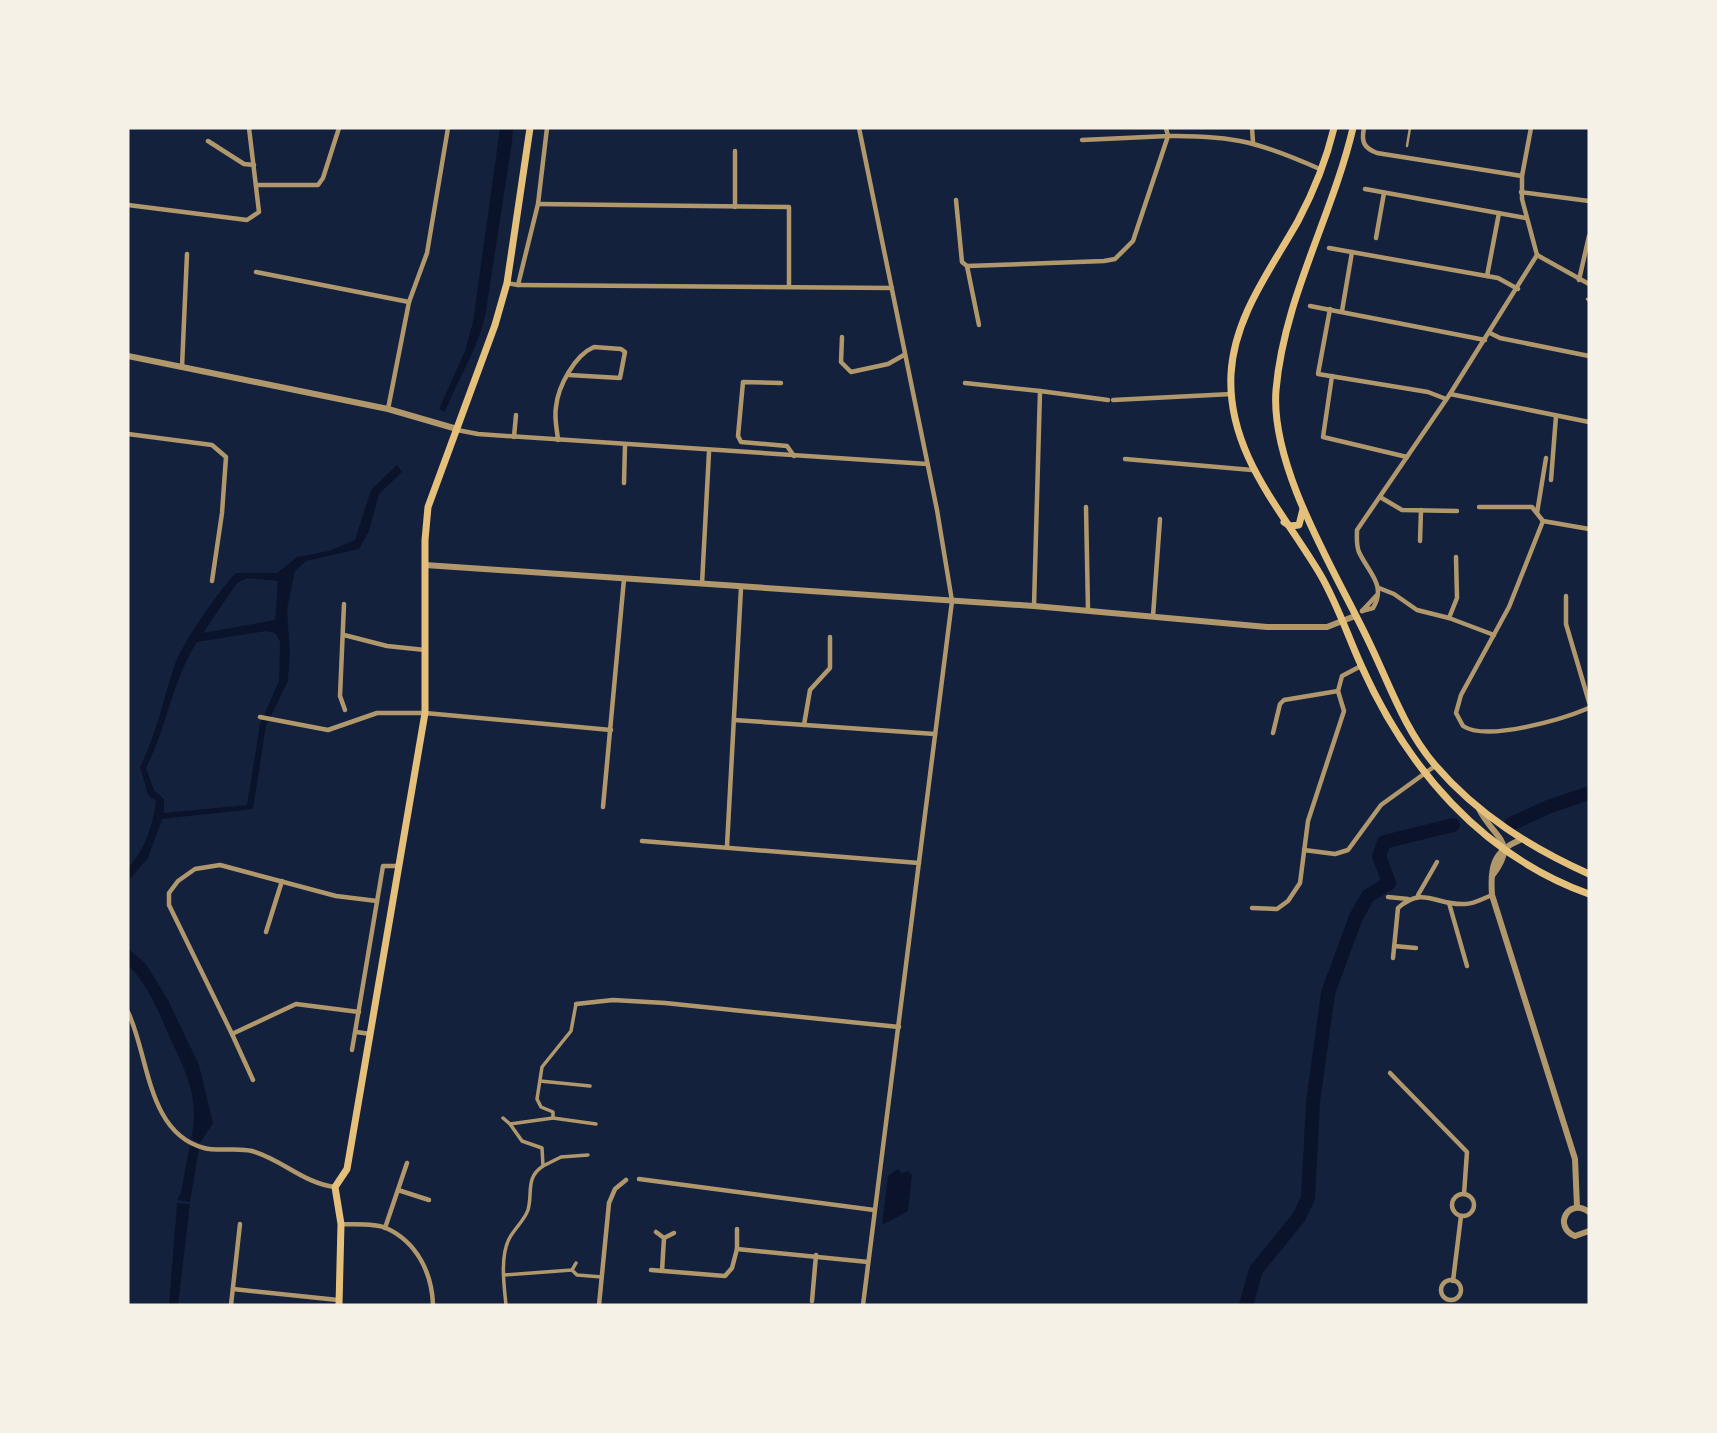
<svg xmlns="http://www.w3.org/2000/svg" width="1717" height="1433" font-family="'Noto Serif',serif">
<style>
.water{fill:#0b132b;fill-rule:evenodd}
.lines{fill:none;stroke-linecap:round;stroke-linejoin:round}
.river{stroke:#0b132b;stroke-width:14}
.service{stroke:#b1986c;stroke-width:2.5}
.pedestrian{stroke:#b1986c;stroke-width:3.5}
.minor{stroke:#b1986c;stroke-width:4.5}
.tertiary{stroke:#b1986c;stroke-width:6}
.primary{stroke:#e5c07b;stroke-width:7}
</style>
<rect width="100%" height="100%" fill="#14213d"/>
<!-- water -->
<g class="water">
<path d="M500 128H513L512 142 485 317C477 350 457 381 445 412L439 409 465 351 473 322Z"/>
<path d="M397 465 402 472 379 494 369 531 359 549 306 561 295 571 287 609 290 653 288 681 266 726 253 809 162 819 148 858 128 881V868C145 850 153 825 156 801L148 795 140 767C157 733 163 699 175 664 183 642 219 590 236 573H277L297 557 329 551 355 540 371 490ZM247 578 278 581 275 620 203 633 237 583ZM266 631 275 633 280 641 279 681 260 724 247 805 164 813V799L154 790 146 768C167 727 172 681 197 642Z"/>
<path d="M128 948 146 964 168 1000 199 1065 213 1123 200 1143 191 1139C200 1100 187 1074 171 1040 159 1013 149 986 128 965Z"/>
<path d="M190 1144 199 1148 190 1202 177 1200 181 1192Z"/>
<path d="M898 1169 901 1173 909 1171 912 1175 908 1211 882 1225 888 1176Z"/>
<path d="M177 1203 190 1204 178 1305H169Z"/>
</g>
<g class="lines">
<!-- river -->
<g class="river">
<path d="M1511 824 1548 807 1589 793"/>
<path d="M1246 1305 1256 1270 1299 1217 1308 1198 1313 1102 1328 993 1356 917 1368 896 1389 883 1379 856 1384 842 1453 825"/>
</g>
<!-- service -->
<g class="service">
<path d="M1407 146 1410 128"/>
<path d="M1587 299 1589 301"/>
</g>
<!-- pedestrian -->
<g class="pedestrian">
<path d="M540 1081 590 1086"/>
<path d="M503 1118 510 1124"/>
<path d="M553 1118 596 1124"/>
<path d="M543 1166 561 1157 588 1155"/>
<path d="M572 1270 577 1275 602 1277"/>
<path d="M504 1275 572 1270 576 1263"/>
<path d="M506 1305C504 1285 500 1257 509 1239 514 1229 524 1221 528 1210 533 1192 525 1178 543 1166L542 1148 522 1141 510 1124 553 1118V1112L541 1107 537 1099 542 1067 571 1031 576 1004"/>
</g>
<!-- minor -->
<g class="minor">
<path d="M859 128 937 510 952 601 863 1305"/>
<path d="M1252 128 1253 142"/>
<path d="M1364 128C1361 142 1364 148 1377 153L1522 176"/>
<path d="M1082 140 1168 136 1166 128"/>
<path d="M208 141 244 164 254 165"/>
<path d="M735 151V207"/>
<path d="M258 185H318L323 178 339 128"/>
<path d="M1365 189 1526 218"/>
<path d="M1521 192 1589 201"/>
<path d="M956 200 962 262 967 266 1104 261 1115 259 1133 241 1168 136C1235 135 1261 143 1322 170"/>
<path d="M538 204 789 207V286"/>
<path d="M128 205 247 220 259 212 249 128"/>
<path d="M1376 238 1384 193"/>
<path d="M1329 248 1498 278 1518 289"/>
<path d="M1537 255 1589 284"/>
<path d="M967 266 979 325"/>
<path d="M256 272 409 302"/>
<path d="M1487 276 1499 213"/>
<path d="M1579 280 1589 236"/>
<path d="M507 283 518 285 538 204 547 128"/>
<path d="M518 285 892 288"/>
<path d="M1310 306 1485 340"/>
<path d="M1330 309 1318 374 1428 392 1446 399"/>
<path d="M1342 311 1352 252"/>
<path d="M1490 333 1500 338 1589 356"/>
<path d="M842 337 841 362 851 372 888 364 904 355"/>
<path d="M182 367 187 254"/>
<path d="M1332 376 1323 437 1407 457"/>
<path d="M781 383 743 382 738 436 741 442 787 446 794 456"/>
<path d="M965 383 1040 391 1034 606"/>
<path d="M1040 391 1108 400"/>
<path d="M1450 394 1589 422"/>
<path d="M1113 400 1232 394"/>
<path d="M388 409 409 302 427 253 448 128"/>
<path d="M457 430 478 434 927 464"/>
<path d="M128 434 212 445 226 457 222 513 212 581"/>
<path d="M514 437 516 415"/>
<path d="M558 440C557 429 554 418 556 407 558 386 575 355 594 347L621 349 625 352 620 378 569 375"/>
<path d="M1125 459 1252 470"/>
<path d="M1551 480 1556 416"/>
<path d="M624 483 625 445"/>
<path d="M1380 497 1402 510 1457 511"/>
<path d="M1086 507 1088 610"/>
<path d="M1479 507H1532L1543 521 1589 529"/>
<path d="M1537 513 1546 458"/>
<path d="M1543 521 1509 607 1461 695 1456 713 1463 726C1487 742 1563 719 1589 708"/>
<path d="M1420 541 1421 510"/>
<path d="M702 584 709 452"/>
<path d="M1379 588 1394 594 1417 610 1449 618 1494 635"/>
<path d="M1566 596V624L1589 702"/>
<path d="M344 604 340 696 345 710"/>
<path d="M1362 611 1373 608C1387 585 1368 572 1359 552 1356 545 1357 537 1357 530L1450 394 1537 255 1522 199V176L1531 128"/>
<path d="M1362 611 1376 596"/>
<path d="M1153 616 1160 519"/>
<path d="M1449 618 1457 598 1456 557"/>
<path d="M344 635 387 646 425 650"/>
<path d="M260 717 328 730 377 713H425L611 730"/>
<path d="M734 720 935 734"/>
<path d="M804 725 810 690 830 668V637"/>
<path d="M1273 733 1280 704 1284 700 1338 691"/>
<path d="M603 807 624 579"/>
<path d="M642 841 919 863"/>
<path d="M727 846 741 588"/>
<path d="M1304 850 1335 854 1348 850 1381 805 1435 766"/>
<path d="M1418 895 1437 862"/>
<path d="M1388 897 1408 899"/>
<path d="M1449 903 1467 966"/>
<path d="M1252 908 1277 909 1288 901 1300 883 1308 821 1344 711 1338 691 1342 676 1361 666"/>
<path d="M266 932 282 881"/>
<path d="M1394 946 1416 948"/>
<path d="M1393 958 1398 908C1424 885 1436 906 1465 904 1474 904 1484 898 1492 895"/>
<path d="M576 1004 613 1000 665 1003 899 1027"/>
<path d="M128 1012C149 1056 147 1133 204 1148 219 1152 236 1147 252 1151 283 1160 303 1183 335 1187"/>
<path d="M359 1012 296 1004 232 1034 169 905V893L178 881 195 869 220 865 336 896 377 901"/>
<path d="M356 1032 371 1034"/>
<path d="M232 1034 253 1080"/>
<path d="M352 1050 383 866H398"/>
<path d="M1390 1073 1467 1152 1464 1194"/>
<path d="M639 1179 874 1210"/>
<path d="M398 1190 429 1200"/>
<circle cx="1463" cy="1205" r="11"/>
<path d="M341 1224C354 1225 374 1223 386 1228 417 1242 432 1273 433 1305"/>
<path d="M385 1228 407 1163"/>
<path d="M656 1232 664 1238 662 1271"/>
<path d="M664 1238 674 1233"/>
<path d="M737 1249V1229"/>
<path d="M651 1270 725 1276 732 1268 737 1249 868 1262"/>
<circle cx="1451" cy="1290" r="10"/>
<path d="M1453 1281 1461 1216"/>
<path d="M233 1289 338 1300"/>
<path d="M812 1301 816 1255"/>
<path d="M231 1305 240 1224"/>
<path d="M599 1305 609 1203 615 1189 626 1180"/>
</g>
<!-- tertiary -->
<g class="tertiary">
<path d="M128 356 388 409 457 429"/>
<path d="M425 565 1034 606 1267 627H1327L1355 616"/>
<path d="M1479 809C1494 839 1519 841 1492 876"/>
<path d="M1520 840C1493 851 1490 867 1492 895L1575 1159 1577 1207"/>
<path d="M1589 1212C1569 1197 1552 1226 1575 1236L1589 1231"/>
</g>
<!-- primary -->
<g class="primary">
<path d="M1334 128C1326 161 1314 191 1298 221 1271 269 1234 317 1231 374 1227 453 1282 510 1320 574 1337 603 1347 634 1361 665 1407 768 1481 855 1589 894"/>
<path d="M1353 128C1332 217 1284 298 1276 390 1270 467 1335 571 1368 640 1389 683 1404 729 1435 765 1478 815 1530 847 1589 874"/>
<path d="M1284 522 1290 526 1299 525 1303 509"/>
<path d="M339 1305 341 1224 335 1187 347 1169 425 713V540L428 507 495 325 507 283 530 128"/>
</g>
</g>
<!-- border -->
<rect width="1717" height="1433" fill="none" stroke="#f6f1e7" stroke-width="259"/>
</svg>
